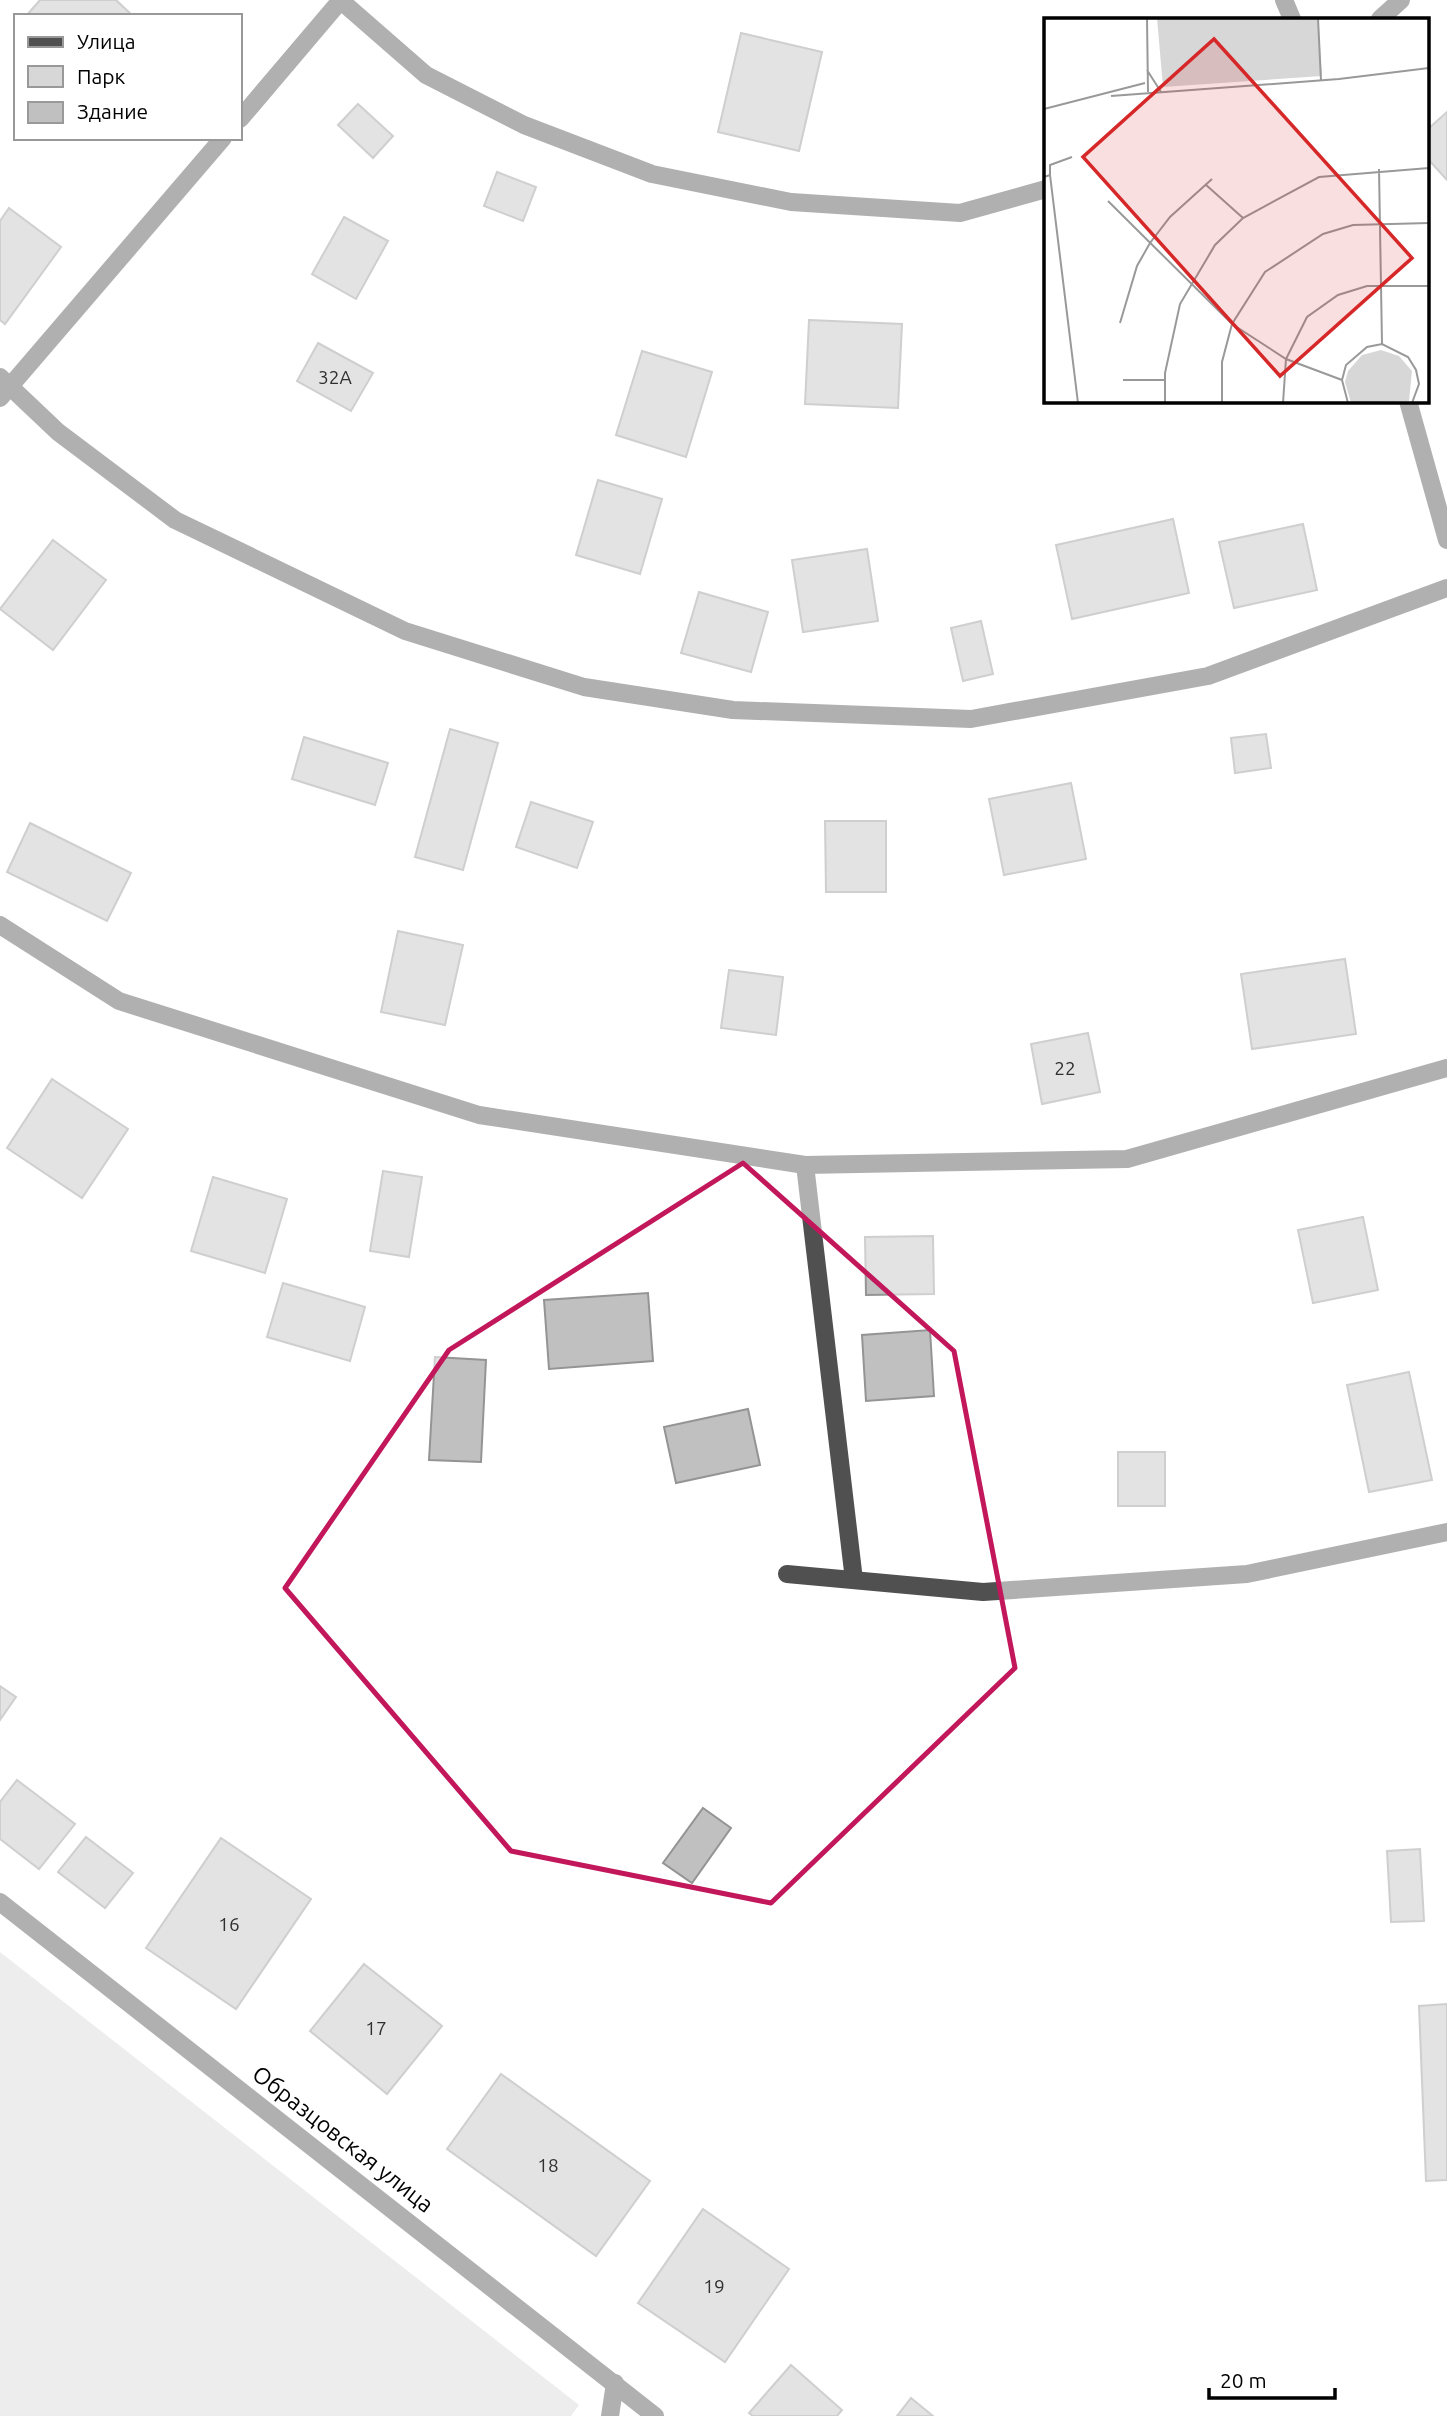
<svg xmlns="http://www.w3.org/2000/svg" width="1447" height="2416" font-family="Ubuntu,sans-serif">
<style>
.green{fill:#d7d7d7}
.building{fill:#c0c0c0;stroke:#949494;stroke-width:2}
.lines{fill:none;stroke-linecap:round;stroke-linejoin:round}
.minor{stroke:#505050;stroke-width:18}
.marked{fill:none;stroke:#c2185b;stroke-width:5;stroke-linejoin:round}
.labels{text-anchor:middle;stroke-width:6;stroke-linejoin:round;paint-order:stroke}
.number-label{font-size:19px;fill:#303030}
.street-label{font-size:23px;fill:#000;stroke:#fff}
.inset-road{fill:none;stroke:#999;stroke-width:2}
.view{fill:#d62828;fill-opacity:0.15;stroke:#d62828;stroke-width:3.5}
.inset-edge{fill:none;stroke:#000;stroke-width:3.5}
</style>
<rect width="100%" height="100%" fill="#fff"/>
<!-- green -->
<path class="green" d="M0 1952 579 2405 571 2416H0Z"/>
<!-- building -->
<g class="building">
<path d="M40 0H116L133 16H26Z"/>
<path d="M741 33 822 52 799 151 718 132Z"/>
<path d="M358 104 393 136 373 158 338 125Z"/>
<path d="M1447 112V180L1428 159V129Z"/>
<path d="M497 172 536 187 523 221 484 206Z"/>
<path d="M9 208 61 247 5 324 0 320V221Z"/>
<path d="M344 217 388 241 356 299 312 274Z"/>
<path d="M809 320 902 324 898 408 805 404Z"/>
<path d="M318 343 373 373 351 411 297 381Z"/>
<path d="M642 351 712 372 686 457 616 435Z"/>
<path d="M598 480 662 499 640 574 576 555Z"/>
<path d="M1173 519 1189 593 1072 619 1056 545Z"/>
<path d="M1303 524 1317 590 1234 608 1219 542Z"/>
<path d="M53 540 106 580 53 650 0 609Z"/>
<path d="M867 549 878 621 803 632 792 560Z"/>
<path d="M699 592 768 612 751 672 681 653Z"/>
<path d="M981 621 993 674 963 681 951 628Z"/>
<path d="M450 729 498 743 463 870 415 857Z"/>
<path d="M1266 734 1271 768 1235 773 1231 738Z"/>
<path d="M304 737 388 763 375 805 292 779Z"/>
<path d="M1071 783 1086 859 1004 875 989 799Z"/>
<path d="M531 802 593 822 577 868 516 847Z"/>
<path d="M825 821H886V892H826Z"/>
<path d="M30 823 131 873 107 921 7 872Z"/>
<path d="M398 931 463 945 445 1025 381 1012Z"/>
<path d="M1345 959 1356 1034 1252 1049 1241 974Z"/>
<path d="M729 970 783 977 776 1035 721 1028Z"/>
<path d="M1088 1033 1100 1092 1042 1104 1031 1044Z"/>
<path d="M52 1079 128 1129 82 1198 7 1148Z"/>
<path d="M383 1171 422 1177 409 1257 370 1251Z"/>
<path d="M213 1177 287 1199 265 1273 191 1251Z"/>
<path d="M1363 1217 1378 1290 1313 1303 1298 1230Z"/>
<path d="M933 1236 934 1294 866 1295 865 1237Z"/>
<path d="M283 1283 365 1307 350 1361 267 1337Z"/>
<path d="M648 1293 653 1361 549 1369 544 1300Z"/>
<path d="M930 1330 934 1396 866 1401 862 1335Z"/>
<path d="M435 1357 486 1360 481 1462 429 1460Z"/>
<path d="M1409 1372 1432 1480 1369 1492 1347 1385Z"/>
<path d="M748 1409 760 1465 676 1483 664 1427Z"/>
<rect x="1118" y="1452" width="47" height="54"/>
<path d="M0 1686 16 1697 0 1720Z"/>
<path d="M17 1780 75 1824 39 1869 0 1839V1802Z"/>
<path d="M703 1808 731 1828 692 1883 663 1863Z"/>
<path d="M86 1837 133 1873 105 1908 58 1872Z"/>
<path d="M221 1838 311 1899 236 2009 146 1948Z"/>
<path d="M1420 1849 1424 1921 1391 1922 1387 1851Z"/>
<path d="M364 1964 442 2026 387 2094 310 2031Z"/>
<path d="M1447 2004V2180L1426 2181 1419 2006Z"/>
<path d="M501 2074 650 2181 596 2256 447 2149Z"/>
<path d="M703 2209 789 2269 725 2362 638 2303Z"/>
<path d="M791 2365 842 2410 837 2416H753L749 2413Z"/>
<path d="M911 2398 933 2416H897Z"/>
</g>
<g class="lines">
<!-- minor -->
<g class="minor">
<path d="M340 0 426 75 524 125 652 174 791 202 960 213 1046 189"/>
<path d="M1284 0 1292 19"/>
<path d="M1380 19 1401 0"/>
<path d="M240 119 341 0"/>
<path d="M0 377 58 432 175 520 405 631 584 687 733 710 971 719 1208 676 1447 588"/>
<path d="M0 398 223 138"/>
<path d="M1408 401 1447 540"/>
<path d="M0 925 119 1001 479 1115 805 1165 1127 1159 1447 1068"/>
<path d="M805 1165 854 1580"/>
<path d="M787 1574 983 1592 1247 1574 1447 1532"/>
<path d="M0 1902 655 2416"/>
<path d="M610 2416 615 2383"/>
</g>
</g>
<!-- marked area -->
<path d="M0 0H1447V2416H0ZM743 1163 954 1351 1015 1668 771 1903 511 1851 285 1588 449 1350Z" fill="#fff" fill-opacity=".55" fill-rule="evenodd"/>
<path class="marked" d="M743 1163 954 1351 1015 1668 771 1903 511 1851 285 1588 449 1350Z"/>
<g class="labels">
<!-- number labels -->
<g class="number-label">
<text x="335" y="384">32А</text>
<text x="1065" y="1075">22</text>
<text x="229" y="1931">16</text>
<text x="376" y="2035">17</text>
<text x="548" y="2172">18</text>
<text x="714" y="2293">19</text>
</g>
<!-- street labels -->
<g class="street-label">
<text transform="translate(343 2139) rotate(38)" y="8">Образцовская улица</text>
</g>
</g>
<!-- overview -->
<g transform="translate(1044 18)">
<rect width="385" height="385" fill="#fff"/>
<path d="M113 0H274L278 58 119 69ZM337 332 355 338 368 353 365 383 307 385 301 364 304 353 318 337Z" fill="#d7d7d7"/>
<path class="inset-road" d="M103 0 104 74M274 0 277 63M103 52 117 74M67 78 295 61 385 50M0 91 101 65M335 151 338 326M6 157 34 385M0 159 6 157V147L28 139M161 166 199 200M64 183 188 306 242 341 298 362M76 305 93 248 106 225 126 199 168 161M79 362H121M121 385V355L136 286 171 227 199 200 275 159 385 150M178 385V344L188 306 221 254 279 216 309 207 385 205M239 385 242 341 263 299 294 277 323 268H385M304 385 298 362 302 347 323 329 338 326 364 339 372 352 375 366 368 385"/>
<path class="view" d="M170 21 368 240 236 358 39 139Z"/>
<rect width="385" height="385" class="inset-edge"/>
</g>
<!-- legend -->
<rect x="14" y="14" width="228" height="126" fill="#ffffff" stroke="#999999" stroke-width="2"/>
<rect x="28" y="37" width="35" height="10" fill="#505050" stroke="#999999" stroke-width="2"/>
<text x="77" y="49" font-size="21" fill="#000000">Улица</text>
<rect x="28" y="66" width="35" height="21" fill="#d7d7d7" stroke="#999999" stroke-width="2"/>
<text x="77" y="84" font-size="21" fill="#000000">Парк</text>
<rect x="28" y="102" width="35" height="21" fill="#c0c0c0" stroke="#999999" stroke-width="2"/>
<text x="77" y="119" font-size="21" fill="#000000">Здание</text>
<!-- scale -->
<path d="M1209 2388v10h126v-10" fill="none" stroke="#000000" stroke-width="3.5"/>
<text x="1220" y="2388" font-size="21" fill="#000000" stroke="#ffffff" stroke-width="5" paint-order="stroke">20 m</text>
</svg>
